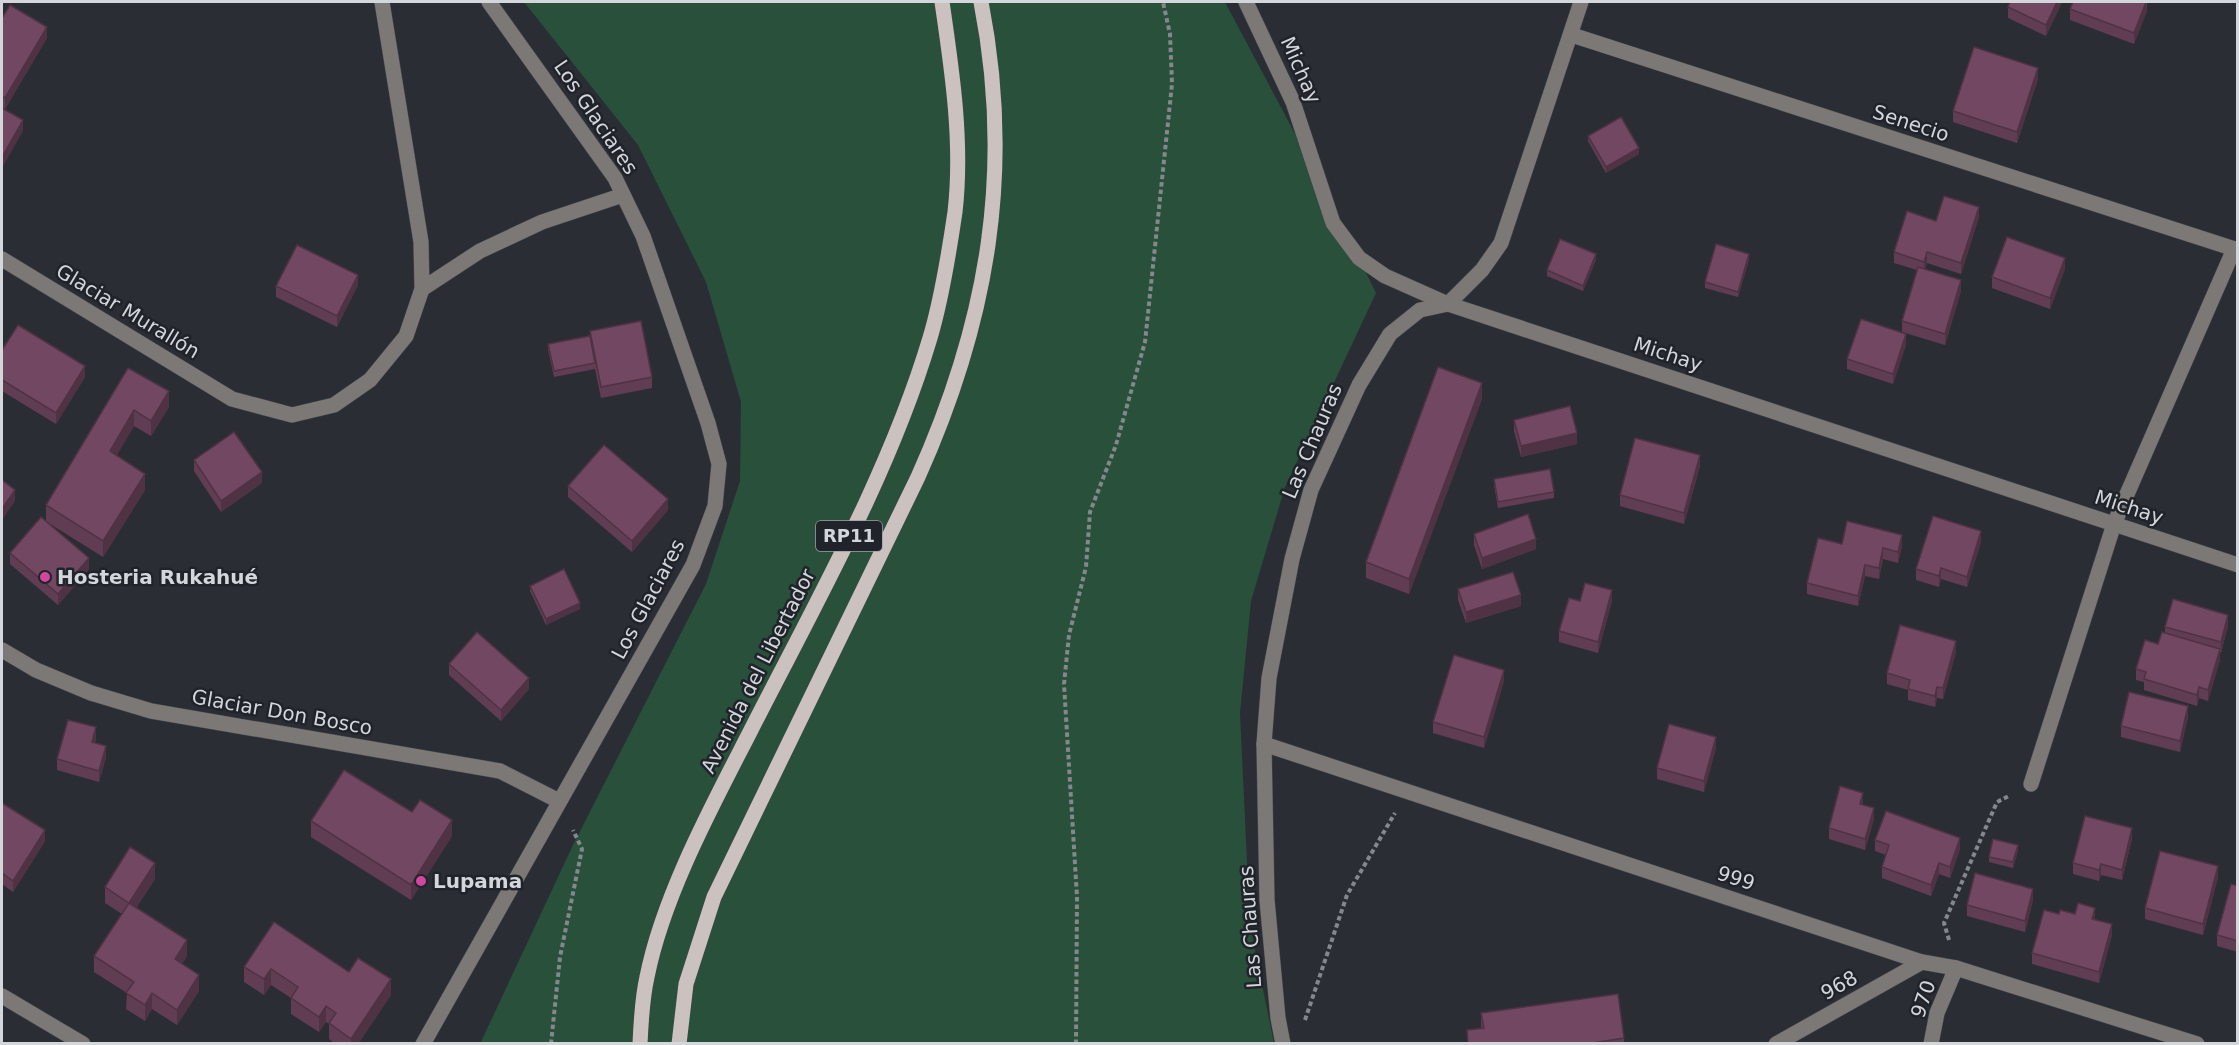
<svg xmlns="http://www.w3.org/2000/svg" width="2239" height="1045" font-family="'DejaVu Sans',sans-serif">
<style>
.green{fill:#28503a}
.lines{fill:none;stroke-linecap:round;stroke-linejoin:round}
.minor-casing{stroke:#45494f;stroke-width:16}
.major-casing{stroke:#45494f;stroke-width:16}
.path{stroke:#84878c;stroke-width:4;stroke-dasharray:4.5 3;stroke-linecap:butt}
.minor{stroke:#7c7876;stroke-width:15}
.major{stroke:#cbc2bf;stroke-width:15}
.wall{fill:#613d53}
.shaded-wall{fill:#4f3244}
.building{fill:#714761;stroke:#4f3244;stroke-width:1.5}
.hotel-dot{fill:#d1479c;stroke:#20242a;stroke-width:2}
.labels{text-anchor:middle;stroke-width:5;stroke-linejoin:round;paint-order:stroke}
.shield{fill:#20242a;stroke:#9da1a5;stroke-width:1.5}
.shield-label{font-size:18px;font-weight:bold;fill:#d3d6da}
.street-label{font-size:20px;fill:#d3d6da;stroke:#20242a}
.poi-label{font-size:20px;font-weight:bold;fill:#d3d6da;stroke:#20242a;text-anchor:start}
</style>
<rect width="100%" height="100%" fill="#2a2e34"/>
<!-- green -->
<path class="green" d="M524 2H1225L1338 215 1376 293 1285 487 1251 601 1240 713 1250 926 1274 1043 480 1044 573 845 706 584 740 481 741 402 706 282 638 145Z"/>
<g class="lines">
<!-- minor casing -->
<g class="minor-casing">
<g id="minor">
<path d="M1246 2 1293 102 1333 223 1359 258 1385 276 1448 304 2238 565"/>
<path d="M1572 35 2238 250"/>
<path d="M2 259 232 399 292 415 334 405 370 380 406 336 422 289 421 242 382 2"/>
<path d="M422 289 480 251 542 222 623 195"/>
<path d="M2 650 36 670 91 693 151 711 500 771 559 801"/>
<path d="M1264 744 1922 962 1956 968 2197 1044"/>
<path d="M2031 784 2114 524 2234 249"/>
<path d="M2 996 83 1044"/>
<path d="M423 1044 693 565 715 506 719 464 708 423 643 236 615 178 489 2"/>
<path d="M1283 1044 1278 1018 1267 900 1264 744 1269 678 1292 559 1311 490 1359 385 1390 334 1420 310 1448 304 1482 270 1501 243 1581 2"/>
<path d="M1776 1044 1922 962"/>
<path d="M1931 1044 1937 1013 1956 968"/>
</g>
</g>
<!-- major casing -->
<g class="major-casing">
<g id="major">
<path d="M640 1044C641 1021 642 999 647 977 663 896 712 806 750 732 815 604 889 475 930 338 942 298 949 253 955 212 963 143 952 70 942 2"/>
<path d="M679 1044 686 984 714 897 918 477C988 321 1014 170 981 2"/>
</g>
</g>
<!-- path -->
<g class="path">
<path d="M1949 940 1944 923 1997 802 2009 796"/>
<path d="M1305 1020 1347 895 1395 813"/>
<path d="M551 1044 560 957 582 849 573 830"/>
<path d="M1076 1044 1077 897 1064 684 1069 635 1086 567 1090 512 1116 445 1145 342 1172 84 1170 34 1163 2"/>
</g>
<!-- minor -->
<use href="#minor" class="minor"/>
<!-- major -->
<use href="#major" class="major"/>
</g>
<!-- wall -->
<g class="wall">
<path d="M2010 2H2062L2046 36 2008 18V7Z"/>
<path d="M2147 2V11L2134 44 2070 20V9Z"/>
<path d="M2 18 47 38 5 109 2 107Z"/>
<path d="M2038 79 2017 143 1953 122V111Z"/>
<path d="M1588 136 1639 154 1606 173 1588 141Z"/>
<path d="M1979 217 1961 274 1927 263 1925 269 1961 291 1945 345 1902 332V321L1917 270 1894 263V252L1936 221Z"/>
<path d="M1596 260 1583 291 1547 276V270Z"/>
<path d="M1749 260 1738 297 1705 288V282Z"/>
<path d="M2065 269 2050 309 1992 288V277Z"/>
<path d="M358 285 337 327 276 297V286Z"/>
<path d="M590 331 652 377V388L601 398 595 369 554 377 548 350V344L590 336Z"/>
<path d="M1906 345 1893 384 1847 369V359Z"/>
<path d="M2 350 85 377 56 424 2 391Z"/>
<path d="M128 368 169 407 151 436 134 426 116 456 145 490 103 557 47 522 89 569 58 605 10 564V553L46 520V505Z"/>
<path d="M1482 399 1409 594 1366 578V562Z"/>
<path d="M1514 420 1577 444 1521 457 1514 431Z"/>
<path d="M194 460 262 483 221 512 194 471Z"/>
<path d="M1700 466 1684 524 1620 506V495Z"/>
<path d="M1494 479 1554 492V498L1498 508 1494 485Z"/>
<path d="M568 486 668 510 632 552 568 497Z"/>
<path d="M1474 534 1536 549 1482 569 1474 545Z"/>
<path d="M1981 542 1967 587 1941 579 1939 587 1916 580V569Z"/>
<path d="M1842 544 1902 546 1898 563 1883 559 1879 579 1865 576 1858 606 1807 594V583Z"/>
<path d="M530 586 580 609 546 625 530 591Z"/>
<path d="M1458 589 1521 606 1466 623 1458 600Z"/>
<path d="M1580 601H1612L1598 653 1559 642V631Z"/>
<path d="M2228 626 2221 653 2220 652V660L2208 701 2199 698 2197 706 2144 690V682L2136 680V669L2158 644 2165 633V627Z"/>
<path d="M1956 652 1943 699 1937 698 1935 707 1908 700V690L1887 684V673Z"/>
<path d="M449 664 529 689 501 721 449 675Z"/>
<path d="M1504 681 1484 748 1433 733V722Z"/>
<path d="M2188 717 2180 752 2121 737V726Z"/>
<path d="M96 738 95 743 106 757 99 782 57 770V759Z"/>
<path d="M1716 748 1704 792 1657 779V768Z"/>
<path d="M2 803 45 841 13 892 2 884Z"/>
<path d="M1863 805 1874 819 1865 850 1829 839V828Z"/>
<path d="M412 812 452 836 411 900 311 837V821Z"/>
<path d="M2132 839 2122 880 2101 875 2099 881 2073 874V863Z"/>
<path d="M1875 840 1960 849 1950 878 1939 874 1931 896 1882 878V867L1886 855 1875 851Z"/>
<path d="M2018 851 2013 868 1989 862V857Z"/>
<path d="M2218 877 2203 935 2145 919V908Z"/>
<path d="M155 879 136 908 187 956 182 964 199 991 177 1025 152 1009 145 1021 126 1009 127 993 94 972V956L122 914 105 903V887Z"/>
<path d="M2238 886V952L2217 946V935Z"/>
<path d="M2033 900 2025 932 1967 916V905Z"/>
<path d="M2059 914 2095 919 2112 935 2099 983 2032 964V953Z"/>
<path d="M244 967 349 972 391 995 358 1044H335L329 1039V1024L326 1022 319 1032 291 1014V998L271 985 264 995 244 982Z"/>
<path d="M1481 1013 1624 1038V1044H1467V1030L1481 1028Z"/>
</g>
<!-- shaded-wall -->
<g class="shaded-wall">
<path d="M2057 2H2062L2046 36V25Z"/>
<path d="M2146 2 2147 11 2134 44V33Z"/>
<path d="M47 27V38L5 109V98Z"/>
<path d="M2038 68V79L2017 143V132Z"/>
<path d="M23 120V131L2 168V157Z"/>
<path d="M1639 148V154L1606 173V167Z"/>
<path d="M1979 207V217L1961 274V263Z"/>
<path d="M1927 252V263L1924 272V262Z"/>
<path d="M1596 254V260L1583 291V286Z"/>
<path d="M1749 254V260L1738 297V292Z"/>
<path d="M2065 258V269L2050 309V298Z"/>
<path d="M358 275V285L337 327V316Z"/>
<path d="M1961 280V291L1945 345V334Z"/>
<path d="M1906 334V345L1893 384V374Z"/>
<path d="M85 366V377L56 424V413Z"/>
<path d="M1482 383V399L1409 594V579Z"/>
<path d="M169 391V407L151 436V421Z"/>
<path d="M134 410V426L110 467V451Z"/>
<path d="M1577 433V444L1521 457V446Z"/>
<path d="M1700 455V466L1684 524V513Z"/>
<path d="M262 472V483L221 512V501Z"/>
<path d="M145 474V490L103 557V541Z"/>
<path d="M15 490V501L2 520V509Z"/>
<path d="M668 499V510L632 552V541Z"/>
<path d="M1981 531V542L1967 587V577Z"/>
<path d="M1902 535V546L1898 563V552Z"/>
<path d="M1536 539V549L1482 569V558Z"/>
<path d="M1883 548V559L1879 579V568Z"/>
<path d="M89 558V569L58 605V594Z"/>
<path d="M1865 565V576L1858 606V596Z"/>
<path d="M1941 568V579L1939 587V576Z"/>
<path d="M1612 590V601L1598 653V642Z"/>
<path d="M1521 595V606L1466 623V612Z"/>
<path d="M580 603V609L546 625V619Z"/>
<path d="M2228 615V626L2221 653V642Z"/>
<path d="M1956 641V652L1943 699V688Z"/>
<path d="M2220 649V660L2208 701V690Z"/>
<path d="M1504 670V681L1484 748V737Z"/>
<path d="M529 678V689L501 721V710Z"/>
<path d="M1937 687V698L1935 707V696Z"/>
<path d="M2199 687V698L2197 706V695Z"/>
<path d="M2188 706V717L2180 752V741Z"/>
<path d="M96 727V738L92 753V742Z"/>
<path d="M1716 737V748L1704 792V781Z"/>
<path d="M106 746V757L99 782V771Z"/>
<path d="M1863 793V804L1860 815V804Z"/>
<path d="M1874 808V819L1865 850V839Z"/>
<path d="M452 820V836L411 900V885Z"/>
<path d="M2132 828V839L2122 880V870Z"/>
<path d="M45 830V841L13 892V881Z"/>
<path d="M1960 838V849L1950 878V867Z"/>
<path d="M2018 845V851L2013 868V862Z"/>
<path d="M155 863V879L129 918V903Z"/>
<path d="M1939 863V874L1931 896V885Z"/>
<path d="M2101 864V875L2099 881V870Z"/>
<path d="M2218 866V877L2203 935V924Z"/>
<path d="M2033 889V900L2025 932V921Z"/>
<path d="M2095 908V919L2092 929V919Z"/>
<path d="M2112 924V935L2099 983V972Z"/>
<path d="M187 940V956L175 975V959Z"/>
<path d="M271 969V985L264 995V979Z"/>
<path d="M199 975V991L177 1025V1010Z"/>
<path d="M391 979V995L358 1044H351V1039Z"/>
<path d="M152 993V1009L145 1021V1005Z"/>
<path d="M326 1006V1022L319 1032V1017Z"/>
</g>
<!-- building -->
<g class="building">
<path d="M2010 2H2057L2046 25 2008 7Z"/>
<path d="M2073 2H2146L2134 33 2070 9Z"/>
<path d="M10 5 47 27 5 98 2 96V18Z"/>
<path d="M1974 47 2038 68 2017 132 1953 111Z"/>
<path d="M2 108 23 120 2 157Z"/>
<path d="M1621 117 1639 148 1606 167 1588 136Z"/>
<path d="M1944 196 1979 207 1961 263 1927 252 1924 262 1894 252 1907 211 1936 221Z"/>
<path d="M2007 237 2065 258 2050 298 1992 277Z"/>
<path d="M1560 239 1596 254 1583 286 1547 270Z"/>
<path d="M1716 244 1749 254 1738 292 1705 282Z"/>
<path d="M297 245 358 275 337 316 276 286Z"/>
<path d="M1918 267 1961 280 1945 334 1902 321Z"/>
<path d="M1861 319 1906 334 1893 374 1847 359Z"/>
<path d="M641 321 652 377 601 387 590 331Z"/>
<path d="M18 325 85 366 56 413 2 380V350Z"/>
<path d="M590 336 595 363 554 371 548 344Z"/>
<path d="M1438 367 1482 383 1409 579 1366 562Z"/>
<path d="M128 368 169 391 151 421 134 410 110 451 145 474 103 541 46 505Z"/>
<path d="M1570 406 1577 433 1521 446 1514 420Z"/>
<path d="M234 432 262 472 221 501 194 460Z"/>
<path d="M1635 438 1700 455 1684 513 1620 495Z"/>
<path d="M604 445 668 499 632 541 568 486Z"/>
<path d="M1550 469 1554 492 1498 502 1494 479Z"/>
<path d="M2 480 15 490 2 509Z"/>
<path d="M1528 514 1536 539 1482 558 1474 534Z"/>
<path d="M1933 516 1981 531 1967 577 1941 568 1939 576 1916 569Z"/>
<path d="M41 517 89 558 58 594 10 553Z"/>
<path d="M1847 521 1902 535 1898 552 1883 548 1879 568 1865 565 1858 596 1807 583 1818 538 1842 544Z"/>
<path d="M564 569 580 603 546 619 530 586Z"/>
<path d="M1513 572 1521 595 1466 612 1458 589Z"/>
<path d="M1585 583 1612 590 1598 642 1559 631 1569 598 1580 601Z"/>
<path d="M2173 599 2228 615 2221 642 2165 627Z"/>
<path d="M1900 625 1956 641 1943 688 1937 687 1935 696 1908 689 1910 680 1887 673Z"/>
<path d="M477 632 529 678 501 710 449 664Z"/>
<path d="M2162 632 2220 649 2208 690 2199 687 2197 695 2144 679 2146 672 2136 669 2145 640 2158 644Z"/>
<path d="M1454 655 1504 670 1484 737 1433 722Z"/>
<path d="M2129 692 2188 706 2180 741 2121 726Z"/>
<path d="M68 720 96 727 92 742 106 746 99 771 57 759Z"/>
<path d="M1669 724 1716 737 1704 781 1657 768Z"/>
<path d="M344 770 412 812 420 800 452 820 411 885 311 821Z"/>
<path d="M1840 786 1863 793 1860 804 1874 808 1865 839 1829 828Z"/>
<path d="M2 803 45 830 13 881 2 873Z"/>
<path d="M1886 811 1960 838 1950 867 1939 863 1931 885 1882 867 1889 845 1875 840Z"/>
<path d="M2085 816 2132 828 2122 870 2101 864 2099 870 2073 863Z"/>
<path d="M1993 839 2018 845 2013 862 1989 857Z"/>
<path d="M130 847 155 863 129 903 105 887Z"/>
<path d="M2160 851 2218 866 2203 924 2145 908Z"/>
<path d="M1975 873 2033 889 2025 921 1967 905Z"/>
<path d="M2231 884 2238 886V941L2217 935Z"/>
<path d="M129 903 187 940 175 959 199 975 177 1010 152 993 145 1005 126 993 134 982 94 956Z"/>
<path d="M2078 903 2095 908 2092 919 2112 924 2099 972 2032 953 2044 910 2059 914 2060 910 2075 914Z"/>
<path d="M274 922 349 972 358 958 391 979 351 1039 329 1023 336 1013 326 1006 319 1017 291 998 298 987 271 969 264 979 244 967Z"/>
<path d="M1618 994 1624 1038 1586 1044H1468L1467 1030 1484 1028 1481 1013Z"/>
</g>
<!-- markers -->
<g class="hotel-dot">
<circle cx="45" cy="577" r="6"/>
<circle cx="421" cy="881" r="6"/>
</g>
<g class="labels">
<!-- shield labels -->
<rect class="shield" x="816" y="521" width="66" height="30" rx="4.5"/>
<g class="shield-label">
<text x="849" y="542">RP11</text>
</g>
<!-- street labels -->
<g class="street-label">
<text transform="translate(1301 70) rotate(66)" y="7">Michay</text>
<text transform="translate(596 117) rotate(56)" y="7">Los Glaciares</text>
<text transform="translate(1911 123) rotate(18)" y="7">Senecio</text>
<text transform="translate(128 311) rotate(31)" y="7">Glaciar Murallón</text>
<text transform="translate(1668 354) rotate(18)" y="7">Michay</text>
<text transform="translate(1312 441) rotate(-67)" y="7">Las Chauras</text>
<text transform="translate(2129 507) rotate(18)" y="7">Michay</text>
<text transform="translate(648 599) rotate(-62)" y="7">Los Glaciares</text>
<text transform="translate(758 671) rotate(-63)" y="7">Avenida del Libertador</text>
<text transform="translate(282 712) rotate(10)" y="7">Glaciar Don Bosco</text>
<text transform="translate(1736 878) rotate(18)" y="7">999</text>
<text transform="translate(1250 927) rotate(-94)" y="7">Las Chauras</text>
<text transform="translate(1839 985) rotate(-29)" y="7">968</text>
<text transform="translate(1923 999) rotate(-71)" y="7">970</text>
</g>
<!-- poi labels -->
<g class="poi-label">
<text x="57" y="584">Hosteria Rukahué</text>
<text x="433" y="888">Lupama</text>
</g>
</g>
<!-- border -->
<rect width="2239" height="1045" fill="none" stroke="#d3d6da" stroke-width="6"/>
</svg>
